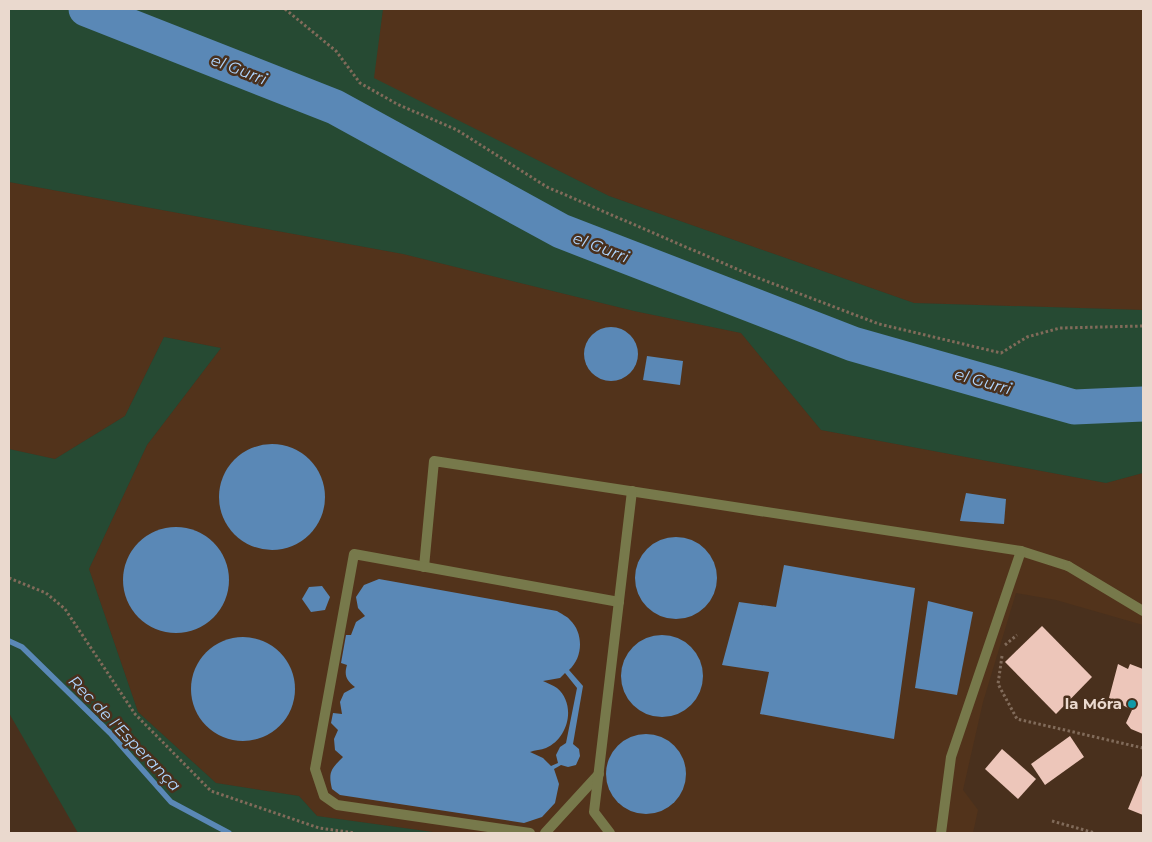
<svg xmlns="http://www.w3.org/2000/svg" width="1152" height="842" font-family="Montserrat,sans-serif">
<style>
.built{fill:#52331b}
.green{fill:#264a33}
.water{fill:#5a88b6;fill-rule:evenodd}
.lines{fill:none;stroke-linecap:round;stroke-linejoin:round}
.stream{stroke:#5a88b6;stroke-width:5.5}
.river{stroke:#5a88b6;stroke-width:35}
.building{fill:#edc6ba}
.path{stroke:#816b5a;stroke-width:3;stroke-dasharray:2.5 2.5;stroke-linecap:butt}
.service{stroke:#77794b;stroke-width:10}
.minor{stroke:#77794b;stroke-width:10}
.culture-dot{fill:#0f9aa8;stroke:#49301d;stroke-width:2}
.labels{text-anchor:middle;stroke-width:5;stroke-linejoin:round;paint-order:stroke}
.poi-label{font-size:15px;font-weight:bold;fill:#ead9ce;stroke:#49301d;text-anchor:end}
.water-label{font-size:16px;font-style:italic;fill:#b0d6ff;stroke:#49301d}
</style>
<rect width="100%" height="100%" fill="#49301d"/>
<!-- built -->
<g class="built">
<path d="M383 9H1143V310L914 303 609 196 373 78Z"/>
<path d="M9 182 403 254 634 311 741 333 821 430 1106 483 1143 473V625L1056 600 1016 593 983 702 963 790 978 810 973 833H440L317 816 299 796 216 783 138 712 89 569 147 445 221 348 164 337 125 416 55 459 9 449Z"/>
</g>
<!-- green -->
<g class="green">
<path d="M9 9H383L374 78 609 196 914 303 1143 310V473L1106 483 821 430 741 333 634 311 403 254 9 182Z"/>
<path d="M164 337 221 348 147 445 89 569 138 712 216 783 299 796 317 816 440 833H78L9 713V449L55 459 125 416Z"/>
</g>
<!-- water -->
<g class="water">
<circle cx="611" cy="354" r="27"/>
<path d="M647 356 683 361 680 385 643 380Z"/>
<circle cx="272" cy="497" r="53"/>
<path d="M966 493 1006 499 1004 524 960 521Z"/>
<circle cx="176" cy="580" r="53"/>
<circle cx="676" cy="578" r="41"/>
<path d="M784 565 915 588 894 739 760 714 769 672 722 665 739 602 776 607Z"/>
<path d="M379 579 557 611C561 614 567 616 570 620 584 633 583 658 569 670L583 686 573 744 579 749 580 756 576 765 568 767 561 765 554 769 559 784 555 803 542 817 524 823 340 795 332 789C328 772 331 769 343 757L335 750 334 739 338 730 331 723 333 713 342 714 340 702 344 693 355 687C346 680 344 675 347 665L341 663 346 635H351L356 622 365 616 358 608 356 597 364 585ZM565 673 577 688 566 743 560 747 556 755 558 763 551 766 543 758 530 752C535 750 541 750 546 748 568 739 577 705 557 688 553 685 547 683 543 681L560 678Z"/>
<path d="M322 586 330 597 325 610 311 612 302 599 309 587Z"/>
<path d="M928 601 973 612 957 695 915 688Z"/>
<circle cx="662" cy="676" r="41"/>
<circle cx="243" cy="689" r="52"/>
<circle cx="646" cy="774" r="40"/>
</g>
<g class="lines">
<!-- stream -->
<path class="stream" d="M9 641 22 647 110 733 171 802 229 833"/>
<!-- river -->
<path class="river" d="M86 9 335 107 561 231 853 344 1074 407 1143 404"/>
</g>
<!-- building -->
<g class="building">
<path d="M1042 626 1092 677 1056 714 1005 662Z"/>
<path d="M1118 664 1128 669 1130 664 1143 669V734L1131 729 1126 723 1132 710 1109 698Z"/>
<path d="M1070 736 1084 757 1045 785 1031 764Z"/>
<path d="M1002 749 1036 779 1018 799 985 769Z"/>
<path d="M1143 773V815L1128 809Z"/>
</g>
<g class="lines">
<!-- path -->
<g class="path">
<path d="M285 9 336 51 360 83 397 104 457 130 547 187 753 276 879 324 1001 353 1027 337 1060 328 1143 326"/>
<path d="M9 578 46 593 65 609 135 714 211 791 319 828 355 833"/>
<path d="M1005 645 1017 635"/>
<path d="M1002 656 998 684 1017 719 1143 748"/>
<path d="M1052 821 1095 833"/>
</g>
<!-- service -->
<g class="service">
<path d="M424 567 434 461 1021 551 1068 566"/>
<path d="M530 833 337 805 324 796 315 769 354 554 619 602"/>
<path d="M545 833 599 774"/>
<path d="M610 833 594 812 632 491"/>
<path d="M941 833 951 757 1021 551"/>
</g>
<!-- minor -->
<path class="minor" d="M1068 566 1143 611"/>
</g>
<!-- markers -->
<circle class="culture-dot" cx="1132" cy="704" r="5"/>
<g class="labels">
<!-- poi labels -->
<g class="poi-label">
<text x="1122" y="709">la Móra</text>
</g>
<!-- water labels -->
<g class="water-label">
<text transform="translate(239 69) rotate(21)" y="6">el Gurri</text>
<text transform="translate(601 247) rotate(21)" y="6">el Gurri</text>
<text transform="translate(983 381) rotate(16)" y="6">el Gurri</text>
<text transform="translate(125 733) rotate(46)" y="6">Rec de l'Esperança</text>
</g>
</g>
<!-- border -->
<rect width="1152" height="842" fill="none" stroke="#ead9ce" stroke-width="20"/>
</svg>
